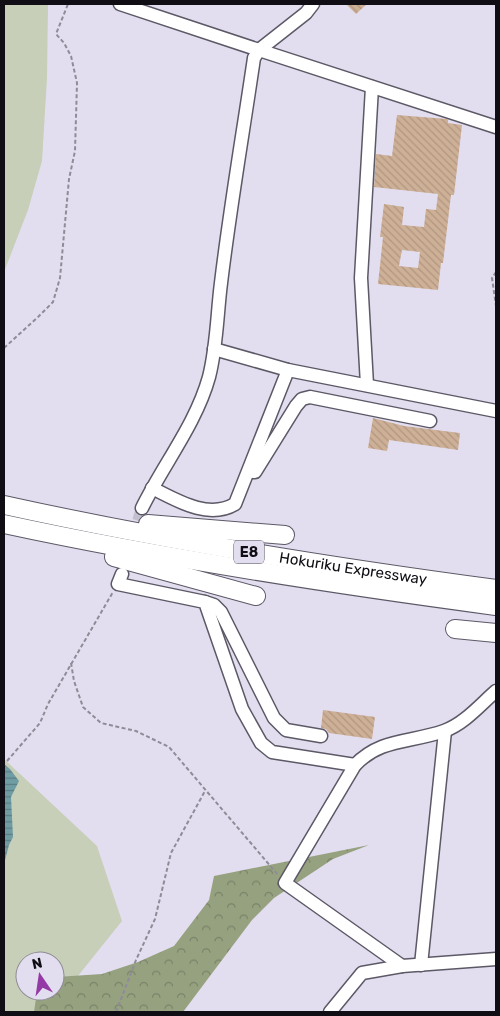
<svg xmlns="http://www.w3.org/2000/svg" width="500" height="1016" font-family="Rubik,sans-serif">
<style>
.green{fill:#c7cfb8;fill-rule:evenodd}
.forest{fill:url(#forest-crowns)}
.water{fill:url(#water-rules)}
.building{fill:url(#building-back-hatch);fill-rule:evenodd}
.lines{fill:none;stroke-linecap:round;stroke-linejoin:round}
.minor-tunnel{stroke:#c3bfce;stroke-width:12;stroke-dasharray:12 6;stroke-linecap:butt}
.minor-casing{stroke:#5c5866;stroke-width:15}
.highway-casing{stroke:#5c5866;stroke-width:20}
.path{stroke:#8f8b98;stroke-width:2;stroke-dasharray:4 2.5;stroke-linecap:butt}
.minor{stroke:#fff;stroke-width:12}
.highway{stroke:#fff;stroke-width:18}
.labels{text-anchor:middle;stroke-width:4;stroke-linejoin:round;paint-order:stroke}
.shield{fill:#e3deef;stroke:#4f4c56;stroke-width:1}
.shield-label{font-size:14px;font-weight:bold;fill:#100e14}
.street-label{font-size:15px;fill:#100e14;stroke:#e3deef}
</style>
<defs>
<pattern id="forest-crowns" width="20" height="18" patternUnits="userSpaceOnUse" patternTransform="scale(1.25)"><rect width="20" height="18" fill="#96a180"/><path d="M2 6a3 3 0 1 1 6 0M12 15a3 3 0 1 1 6 0" fill="none" stroke="#798268"/></pattern>
<pattern id="water-rules" width="6" height="5" patternUnits="userSpaceOnUse" patternTransform="scale(1.25)"><rect width="6" height="5" fill="#709ca4"/><path d="M0 2.5h6" fill="none" stroke="#5b7e84"/></pattern>
<pattern id="building-back-hatch" width="6" height="6" patternUnits="userSpaceOnUse" patternTransform="scale(1.25)"><rect width="6" height="6" fill="#ceb097"/><path d="M-1 5l2 2M0 0l6 6M5-1l2 2" fill="none" stroke="#b09681"/></pattern>
</defs>
<rect width="100%" height="100%" fill="#e3deef"/>
<!-- green -->
<g class="green">
<path d="M4 4H48L47 78 42 161 28 210 4 272Z"/>
<path d="M4 759 97 846 122 921 49 1012H4ZM25 961H55V991H25Z"/>
</g>
<!-- forest -->
<path class="forest" d="M369 845 333 859 274 898 252 920 183 1012H34L37 991H55V978L56 977 102 974 138 962 174 946 209 900 214 876Z"/>
<!-- water -->
<path class="water" d="M4 764 10 769 19 781 11 797 13 837 9 845 4 864Z"/>
<!-- building -->
<g class="building">
<path d="M346 4H367L356 14Z"/>
<path d="M397 115 447 119 448 120V123L462 125 454 195H451L443 263H441L438 290 378 284 383 237H380L384 204 404 207 402 225 424 227 426 209 436 210 438 194 374 187 376 154 392 156ZM402 250 420 252 418 268 399 266Z"/>
<path d="M373 418 404 426 460 433 458 450 389 440 387 451 368 448Z"/>
<path d="M323 710 375 717 372 739 329 733 326 729 321 728Z"/>
</g>
<g class="lines">
<!-- minor-tunnel -->
<path class="minor-tunnel" d="M133 538 142 508"/>
<!-- minor casing -->
<g class="minor-casing">
<g id="minor">
<path d="M120 4 259 50 496 127"/>
<path d="M214 349 288 370 496 411"/>
<path d="M367 385 361 278 372 87"/>
<path d="M253 472H255L296 406 302 399 310 397 430 421"/>
<path d="M152 488C176 500 208 520 235 504L288 370"/>
<path d="M142 508C163 465 196 424 209 377 217 346 217 314 221 283 230 208 243 133 254 58L259 50 306 13 313 4"/>
<path d="M122 574 118 584 205 602 242 709 261 743 272 752 355 765"/>
<path d="M205 602 214 605 221 612 274 718 286 730 321 736"/>
<path d="M421 965 445 731"/>
<path d="M402 966 285 883 355 765C381 738 410 743 444 731 464 724 480 705 496 691"/>
<path d="M330 1012 362 973 402 966 496 959"/>
</g>
</g>
<!-- highway casing -->
<g class="highway-casing">
<g id="highway">
<path id="s1" d="M4 505C167 541 331 567 496 589"/>
<path d="M4 524C166 559 331 584 496 606"/>
<path d="M148 524 285 535"/>
<path d="M114 557 256 596"/>
<path d="M455 629 496 633"/>
</g>
</g>
<!-- path -->
<g class="path">
<path d="M496 272 492 278 496 306"/>
<path d="M4 348 38 317 53 302 60 278 69 179 75 151 77 83 71 56 64 43 56 34 68 4"/>
<path d="M71 663 74 681 83 707 101 723 136 731 169 747 278 875"/>
<path d="M7 761 40 723 48 704 113 592"/>
<path d="M116 1012 136 960 155 919 171 853 205 791"/>
</g>
<!-- minor -->
<use href="#minor" class="minor"/>
<!-- highway -->
<use href="#highway" class="highway"/>
</g>
<g class="labels">
<!-- shield labels -->
<rect class="shield" x="234" y="540.5" width="30" height="23" rx="4"/>
<g class="shield-label">
<text x="249" y="557">E8</text>
</g>
<!-- street labels -->
<g class="street-label">
<text dy="5" stroke="none"><textPath href="#s1" startOffset="355">Hokuriku Expressway</textPath></text>
</g>
</g>
<!-- border -->
<rect width="500" height="1016" fill="none" stroke="#100e14" stroke-width="10"/>
<!-- north arrow -->
<g transform="translate(40 976) rotate(347)"><circle r="24" fill="#e3deef" stroke="#8f8b97"/>
<path d="M0-4L9 19L0 12L-9 19Z" fill="#943aa6"/>
<text y="-8" font-size="14" font-weight="bold" text-anchor="middle" fill="#100e14">N</text>
</g>
</svg>
